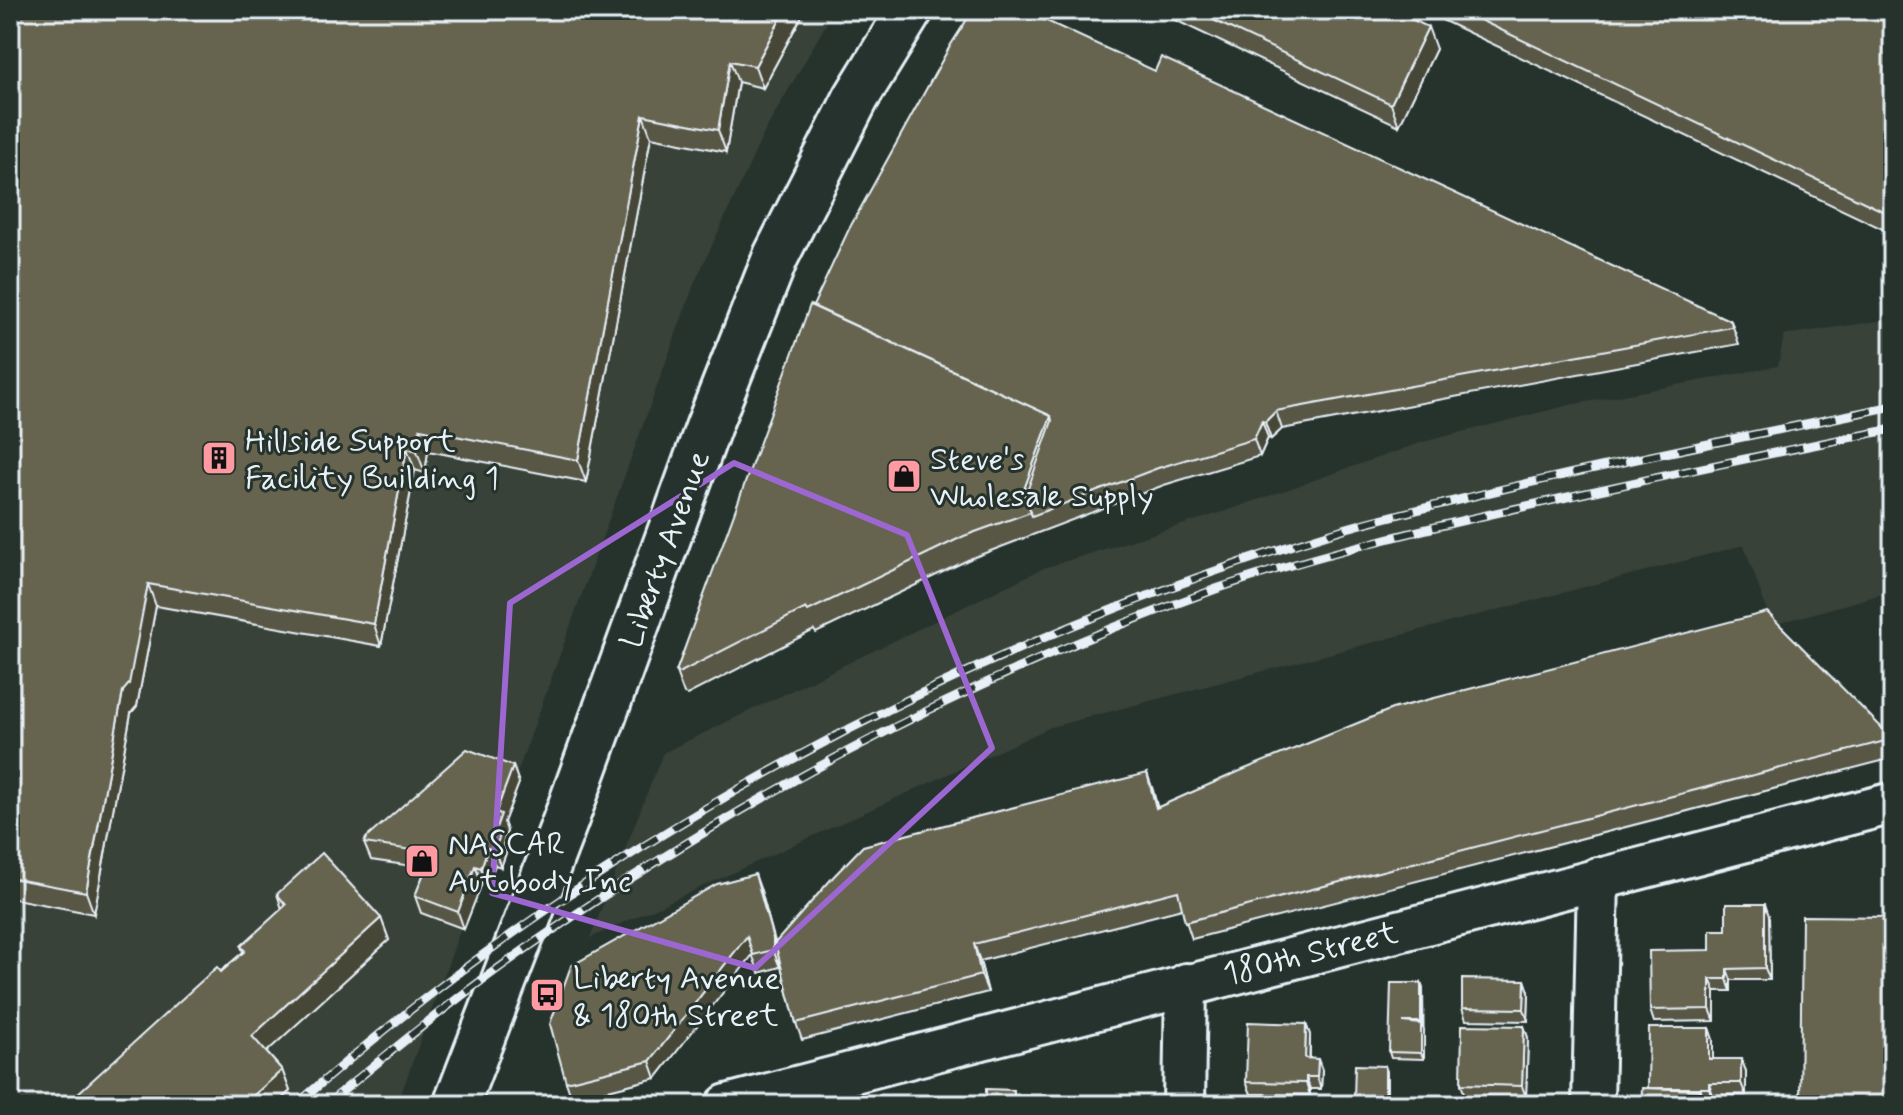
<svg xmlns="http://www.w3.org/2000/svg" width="1903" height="1115" font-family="Mynerve,sans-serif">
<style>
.built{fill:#394238}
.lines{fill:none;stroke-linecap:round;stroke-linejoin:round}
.minor-casing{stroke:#e8f1f8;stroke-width:46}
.major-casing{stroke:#e8f1f8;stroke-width:50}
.minor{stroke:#26332d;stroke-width:40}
.major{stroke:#26332d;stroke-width:44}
.rail-casing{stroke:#e8f1f8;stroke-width:9}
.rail{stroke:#26332d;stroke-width:6;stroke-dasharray:18;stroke-linecap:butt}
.wall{fill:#585645;stroke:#e8f1f8;stroke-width:2}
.shaded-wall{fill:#474638;stroke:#e8f1f8;stroke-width:2}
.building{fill:#666450;stroke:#e8f1f8;stroke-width:2}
.marked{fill:none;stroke:#9c67d0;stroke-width:6;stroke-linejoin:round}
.labels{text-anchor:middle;stroke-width:6;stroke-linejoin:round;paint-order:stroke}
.poi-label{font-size:32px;fill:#e8f1f8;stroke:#26332d;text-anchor:start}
.street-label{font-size:32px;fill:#e8f1f8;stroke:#26332d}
</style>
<rect width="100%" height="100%" fill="#26332d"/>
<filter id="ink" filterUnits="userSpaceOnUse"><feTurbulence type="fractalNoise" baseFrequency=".0125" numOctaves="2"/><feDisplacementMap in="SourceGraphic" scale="16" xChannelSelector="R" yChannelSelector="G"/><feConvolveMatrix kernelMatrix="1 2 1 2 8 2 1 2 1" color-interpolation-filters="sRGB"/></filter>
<g filter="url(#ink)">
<!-- built -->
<g class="built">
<path d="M10 10H834L766 129 694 284 397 1105H10Z"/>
<path d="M1893 319V591L1772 625 1744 545 1051 727 590 938 663 753 1044 568 1226 511 1423 442 1570 405 1778 366 1784 335Z"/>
</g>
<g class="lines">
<!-- minor casing -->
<g class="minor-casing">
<g id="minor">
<path d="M727 1105 1893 803"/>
<path d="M1184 1105 1186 984"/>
<path d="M1593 1105 1598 878"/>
</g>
</g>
<!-- major casing -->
<g class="major-casing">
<path id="major" d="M456 1105 566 819 709 425 776 256 856 98 910 10"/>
</g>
<!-- minor -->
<use href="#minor" class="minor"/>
<!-- major -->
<use href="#major" class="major"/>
<!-- rail casing -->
<g class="rail-casing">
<g id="rail">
<path d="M296 1105C599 838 961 645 1347 528 1381 518 1416 510 1450 502 1597 465 1745 437 1893 406"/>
<path d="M326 1105C379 1061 433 1016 489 975 711 814 957 681 1216 589 1318 554 1423 529 1527 506 1649 479 1771 453 1893 429"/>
</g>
</g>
<!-- rail -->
<use href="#rail" class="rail"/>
</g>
<!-- wall -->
<g class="wall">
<path d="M10 10H805L763 88 738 82 726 152 651 137 586 482 428 451 425 473 415 470 381 646 156 606 137 706 131 713 94 914 10 898Z"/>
<path d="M1154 10H1392L1436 49 1399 126Z"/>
<path d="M1421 10H1893V234Z"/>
<path d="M1155 71 1731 321 1739 344 1282 429 1271 439 1268 438 1260 456 1164 485 972 558 816 633 814 630 687 695 684 694 676 672 813 306Z"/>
<path d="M1893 739V758L1192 939 1182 909 980 961 988 992 802 1040 796 1023 779 958 780 967 759 973 752 954 656 1078 572 1099 566 1082 761 891 775 943 1147 773 1157 808Z"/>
<path d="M513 766 519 783 504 822 507 831 503 844 506 853 501 867 495 865 487 885 482 883 464 929 421 913 415 896 426 868 371 860 364 843Z"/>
<path d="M277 894 381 918 389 940 266 1052 282 1070 290 1091 275 1105H65L243 952 241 946 282 909Z"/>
<path d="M1769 916 1770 980H1731V991H1715V1021L1654 1022 1650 1010 1710 950 1726 930Z"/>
<path d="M1525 980 1529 992 1528 1021 1466 1020 1462 1008Z"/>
<path d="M1421 983 1423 989 1424 1059 1391 1058 1389 1052Z"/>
<path d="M1306 1024 1310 1035V1058L1322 1070 1321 1089H1310V1095L1251 1094 1246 1082Z"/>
<path d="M1524 1026 1528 1038 1526 1097 1465 1096 1461 1084Z"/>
<path d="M1709 1028 1713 1040V1059L1746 1071V1095H1713V1100H1705L1707 1105 1649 1089Z"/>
<path d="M1385 1066 1387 1072V1105L1357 1104 1354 1098Z"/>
</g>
<!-- shaded-wall -->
<g class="shaded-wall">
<path d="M785 10H805L763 88 755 66Z"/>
<path d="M1428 27 1436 49 1399 126 1391 104Z"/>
<path d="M730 61 738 82 726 152 718 130Z"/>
<path d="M643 115 651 137 586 482 578 460Z"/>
<path d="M1276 411 1282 429 1271 439 1265 422Z"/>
<path d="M1051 416 1059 438 1031 513 1023 492Z"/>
<path d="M1262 421 1268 438 1260 456 1254 439Z"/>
<path d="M420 429 428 451 425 473 417 451Z"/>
<path d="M407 448 415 470 381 646 374 624Z"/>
<path d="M148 584 156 606 137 706 131 713 94 914 86 892 123 691Z"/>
<path d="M513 766 519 783 504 822 507 831 503 844 506 853 501 867 494 850 496 812Z"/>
<path d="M1147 773 1153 790 1162 825 1156 808Z"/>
<path d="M488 848 495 865 487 885 481 868Z"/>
<path d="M475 866 482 883 464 929 458 912Z"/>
<path d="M755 874 761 891 779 956 780 967 773 950Z"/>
<path d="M1765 904 1769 916 1770 980 1765 968Z"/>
<path d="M381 918 389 940 260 1058 252 1036Z"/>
<path d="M747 936 754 953 656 1078 650 1061Z"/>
<path d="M974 944 980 961 988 992 981 975Z"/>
<path d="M1727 969 1731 980V991L1727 979Z"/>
<path d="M1710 979 1715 991V1021L1710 1009Z"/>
<path d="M1525 980 1529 992 1528 1021 1524 1009Z"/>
<path d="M1421 983 1423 989V1028L1421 1022Z"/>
<path d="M1306 1024 1310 1035 1309 1070 1305 1058Z"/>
<path d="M1421 1024 1424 1030V1059L1421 1053Z"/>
<path d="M1524 1026 1528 1038 1526 1097 1522 1086Z"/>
<path d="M1709 1028 1713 1040V1071L1709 1059Z"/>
<path d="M1318 1059 1322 1070 1321 1089 1317 1077Z"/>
<path d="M1741 1059 1746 1071V1095L1741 1083Z"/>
<path d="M1385 1066 1387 1072V1105L1385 1098Z"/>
<path d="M282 1070 290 1091 275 1105H243Z"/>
<path d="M1306 1077 1310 1089V1095L1306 1083Z"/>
<path d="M1709 1083 1713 1095V1100L1709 1088Z"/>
<path d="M1701 1090 1707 1105H1701Z"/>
</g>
<!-- building -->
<g class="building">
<path d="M10 10H785L755 66 730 61 718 130 643 115 578 460 420 429 417 451 407 448 374 624 148 584 129 684 123 691 86 892 10 878Z"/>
<path d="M973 10H1023L1155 71 1161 57 1731 321 1732 327 1276 411 1265 422 1262 421 1254 439 1158 468 1032 516 1025 497 1052 421 1051 416 813 306 849 229 950 46Z"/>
<path d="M1192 10H1392L1428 27 1391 104Z"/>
<path d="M1459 10H1893V215L1887 213Z"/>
<path d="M810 305 1051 416 1023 492 1031 512 964 536 808 611 806 608 679 673 676 672Z"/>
<path d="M1767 612 1893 739 1185 922 1178 891 974 944 981 975 796 1023 775 943 834 876 863 846 1147 773 1156 808 1240 771 1392 709Z"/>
<path d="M467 749 513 766 496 812 501 814 494 834 500 836 494 850 488 848 481 868 475 866 458 912 415 896 432 853 364 843 366 838Z"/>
<path d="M322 853 381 918 252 1036 282 1070 243 1105H65L217 967 221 972 245 951 241 946 286 905 277 894Z"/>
<path d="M755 874 773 939V950L753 955 747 936 650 1061 566 1082 550 1024 571 966 717 884Z"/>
<path d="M1726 904H1765V968L1727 969V979H1710V1009L1650 1010 1649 951 1710 950V930H1726Z"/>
<path d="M1802 916 1893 917V1105H1800Z"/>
<path d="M1462 979 1525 980 1524 1009 1462 1008Z"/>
<path d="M1391 983H1421V1022H1403L1421 1024V1053L1389 1052Z"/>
<path d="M1248 1022 1306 1024 1305 1058 1318 1059 1317 1077H1306V1083L1246 1082Z"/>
<path d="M1462 1025 1524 1026 1522 1086 1461 1084Z"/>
<path d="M1649 1028H1709V1059H1741V1083H1709V1088H1648Z"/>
<path d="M1355 1065 1385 1066V1098H1354Z"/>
<path d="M1642 1088 1701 1090V1105H1641Z"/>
<path d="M986 1089 1014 1090V1105H986Z"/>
<path d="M1058 1099 1118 1100V1105H1058Z"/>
<path d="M1245 1100 1305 1101V1105H1245Z"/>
<rect x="1389" y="1102" width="29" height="3"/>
<path d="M1455 1103 1523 1105H1455Z"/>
</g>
</g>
<!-- marked area -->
<path class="marked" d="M734 463 907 535 992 748 755 968 492 893 510 603Z"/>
<!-- icons -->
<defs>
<g id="building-square" transform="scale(1.8)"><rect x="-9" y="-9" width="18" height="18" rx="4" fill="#ff9aa2" stroke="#26332d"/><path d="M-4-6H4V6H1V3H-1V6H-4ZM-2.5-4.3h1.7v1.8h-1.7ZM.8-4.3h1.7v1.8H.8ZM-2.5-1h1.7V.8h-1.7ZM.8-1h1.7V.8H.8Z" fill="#111"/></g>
<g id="shop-square" transform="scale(1.8)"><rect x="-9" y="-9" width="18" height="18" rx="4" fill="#ff9aa2" stroke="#26332d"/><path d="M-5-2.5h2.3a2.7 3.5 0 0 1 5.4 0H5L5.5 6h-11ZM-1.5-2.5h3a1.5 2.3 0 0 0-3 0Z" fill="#111"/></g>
<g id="bus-square" transform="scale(1.8)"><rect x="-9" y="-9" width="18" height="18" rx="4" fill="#ff9aa2" stroke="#26332d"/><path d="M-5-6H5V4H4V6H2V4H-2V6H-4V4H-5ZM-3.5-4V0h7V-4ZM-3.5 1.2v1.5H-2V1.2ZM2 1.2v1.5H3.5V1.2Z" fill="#111"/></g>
</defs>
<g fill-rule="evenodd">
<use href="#building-square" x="219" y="458"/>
<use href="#shop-square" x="904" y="476"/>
<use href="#shop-square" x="422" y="861"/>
<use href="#bus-square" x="547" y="995"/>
</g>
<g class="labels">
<!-- poi labels -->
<g class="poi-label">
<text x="245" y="451">Hillside Support<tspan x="245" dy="37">Facility Building 1</tspan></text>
<text x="930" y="469">Steve's<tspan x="930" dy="37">Wholesale Supply</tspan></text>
<text x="448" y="854">NASCAR<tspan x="448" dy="37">Autobody Inc</tspan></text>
<text x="573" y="988">Liberty Avenue<tspan x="573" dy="37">&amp; 180th Street</tspan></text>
</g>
<!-- street labels -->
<g class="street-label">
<text transform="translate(664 549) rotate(-70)" y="11">Liberty Avenue</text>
<text transform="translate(1310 952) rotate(-14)" y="11">180th Street</text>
</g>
</g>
<!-- margin -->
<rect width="1903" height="1115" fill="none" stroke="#26332d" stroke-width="40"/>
<rect x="20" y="20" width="1863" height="1075" fill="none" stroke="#e8f1f8" stroke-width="3" filter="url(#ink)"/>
</svg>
